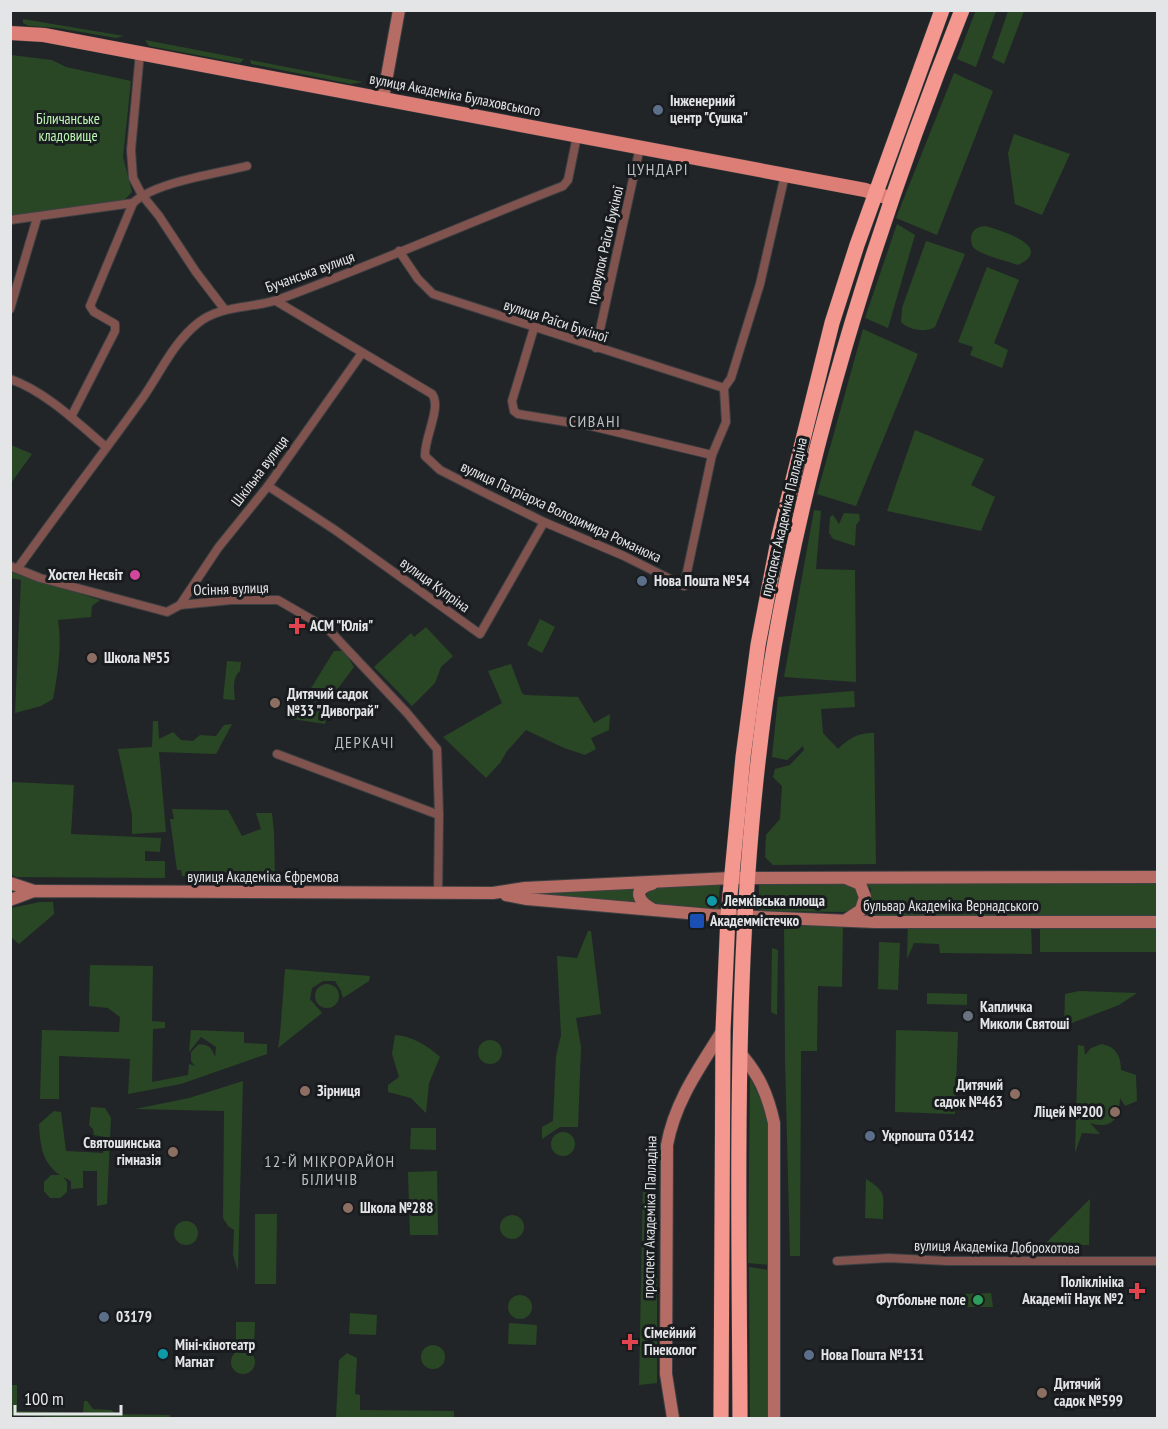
<svg xmlns="http://www.w3.org/2000/svg" width="1168" height="1429" font-family="'PT Sans Narrow',sans-serif">
<style>
.green{fill:#294725}
.lines{fill:none;stroke-linecap:round;stroke-linejoin:round}
.street-casing{stroke:#3d4043;stroke-width:10}
.secondary-casing{stroke:#3d4043;stroke-width:14}
.primary-casing{stroke:#3d4043;stroke-width:15}
.highway-casing{stroke:#3d4043;stroke-width:16}
.street{stroke:#81534e;stroke-width:8}
.secondary{stroke:#b56c64;stroke-width:12}
.primary{stroke:#dd7e76;stroke-width:14}
.highway{stroke:#f4988f;stroke-width:15}
.service-dot{fill:#5c6f8a;stroke:#191c1e;stroke-width:2}
.hotel-dot{fill:#d1479c;stroke:#191c1e;stroke-width:2}
.health-dot{fill:#e0444e;stroke:#191c1e;stroke-width:2}
.education-dot{fill:#8d6e63;stroke:#191c1e;stroke-width:2}
.culture-dot{fill:#0f9aa8;stroke:#191c1e;stroke-width:2}
.transit-dot{fill:#1a4fb4;stroke:#191c1e;stroke-width:2}
.worship-dot{fill:#6b7280;stroke:#191c1e;stroke-width:2}
.leisure-dot{fill:#2e9e5b;stroke:#191c1e;stroke-width:2}
.labels{text-anchor:middle;stroke-width:6;stroke-linejoin:round;paint-order:stroke}
.street-label{font-size:15px;fill:#e3e5e6;stroke:#191c1e}
.poi-label{font-size:15px;font-weight:bold;fill:#e3e5e6;stroke:#191c1e;text-anchor:start}
.park-label{font-size:15px;fill:#bbf6b2;stroke:#191c1e}
.neighbourhood-label{font-size:16px;letter-spacing:1.5px;fill:#bcc0c3;stroke:#191c1e}
</style>
<rect width="100%" height="100%" fill="#222528"/>
<!-- green -->
<g class="green">
<path d="M976 10 996 11 976 67 957 59Z"/>
<path d="M1008 11H1024L1004 64 992 58Z"/>
<path d="M23 19 124 36 116 38 58 28 29 26 23 23Z"/>
<path d="M145 40 244 59 240 63 149 46Z"/>
<path d="M11 55 52 60 66 67 131 81 123 157 132 192 123 201 11 216Z"/>
<path d="M250 60 363 82 351 84 251 64Z"/>
<path d="M954 73 993 91 937 235 896 218Z"/>
<path d="M1014 134 1070 154 1042 215 1015 204 1008 153Z"/>
<path d="M897 224 915 235 888 328 865 318Z"/>
<path d="M985 226C1000 230 1056 247 1018 265 1009 262 978 254 973 247 971 244 971 240 971 237 973 229 977 227 985 226Z"/>
<path d="M926 241 965 254 935 327C925 333 909 330 901 322L902 308Z"/>
<path d="M987 267 1019 280 994 343 1008 350 1002 368 970 355 973 347 958 342Z"/>
<path d="M863 329 918 354 856 506 817 494Z"/>
<path d="M915 430 984 459 971 485 995 497 981 531 887 511Z"/>
<path d="M11 445 32 454 11 483Z"/>
<path d="M814 510 821 511 816 569 855 570 856 682 784 677Z"/>
<path d="M844 513 859 514 860 520 856 525 855 546 833 539 829 533 830 517 833 515 839 524Z"/>
<path d="M11 572 100 600 92 606 91 617 58 620C62 646 58 673 53 699L41 706 15 713 21 580 11 578Z"/>
<path d="M540 619 555 627 542 653 527 645Z"/>
<path d="M426 627 453 656 441 667 435 683 412 706 374 667 411 633 414 637Z"/>
<path d="M334 651H344L354 667 330 699 325 724 292 719Z"/>
<path d="M227 661 241 662 240 671C232 677 234 690 235 700L223 699Z"/>
<path d="M511 664 522 693 525 695 578 697 594 723 610 714 609 730 591 738 596 749 585 755 564 748 526 730 507 751 500 763 486 778 443 737 502 703 488 671Z"/>
<path d="M854 691 855 707 821 709 823 733 838 749C847 739 860 732 874 733L876 864 773 865 765 857 766 835 780 819 782 786 773 777 775 769 790 765 804 750 803 746 787 760 772 757 778 697Z"/>
<path d="M153 721H158L159 739 173 732 181 740 193 741 200 735 216 736 224 725 232 724 216 754 159 752 166 832 132 834V815L118 749 152 747Z"/>
<path d="M11 782 74 785 71 834 161 838 160 852 145 851V861H165V878L16 877 11 874Z"/>
<path d="M172 809 228 810 242 836 261 829 256 813H272L274 832 275 878 182 876 181 870H177L170 819H174Z"/>
<path d="M862 880H1157V917H866L871 908V889Z"/>
<path d="M759 881H843L856 888 859 897 856 909 843 912 759 911Z"/>
<path d="M720 884 718 910 656 905 646 898 647 892 657 886Z"/>
<path d="M638 888V903L542 896 537 893 542 892Z"/>
<path d="M40 902H53L54 914 19 944 11 937V908Z"/>
<path d="M784 923 843 924 842 987 818 986 817 1051H801L800 1256H790L785 1058Z"/>
<path d="M908 923H1031L1032 954 940 953 939 944 914 943 907 959Z"/>
<rect x="1040" y="925" width="117" height="27"/>
<path d="M588 931H591L601 1014 576 1018 581 1047 578 1127H560L542 1139V1127L553 1121 556 1056 561 1035 557 956 577 958Z"/>
<path d="M879 942 900 943 898 990 878 989Z"/>
<path d="M772 948 778 950 777 1015 771 1012Z"/>
<path d="M90 965 153 966 152 1021 165 1022V1028L153 1029 152 1082 188 1075 189 1064 195 1066 191 1061V1052L198 1045C209 1043 212 1049 215 1057L216 1047 201 1037 189 1052 191 1030 244 1032V1043L267 1044V1054L181 1084 128 1094 130 1059 59 1056V1099H40L42 1030 119 1032 120 1017 108 1008 89 1006Z"/>
<path d="M285 969 370 976 369 981 343 998 341 991 335 981H323L312 988 310 999 322 1013 278 1048 280 1035Z"/>
<circle cx="327" cy="996" r="12"/>
<path d="M1079 991 1137 993 1119 1005 1064 1026 1065 994Z"/>
<path d="M927 993 967 994V1005L927 1004Z"/>
<path d="M896 1030 958 1032 955 1114 895 1112Z"/>
<path d="M395 1035C412 1036 428 1046 440 1057L429 1083 426 1113 411 1098 388 1092V1085L399 1077 392 1054Z"/>
<circle cx="490" cy="1052" r="12"/>
<path d="M1102 1044C1116 1047 1121 1056 1121 1070L1136 1075 1137 1101 1125 1106 1120 1098C1119 1118 1113 1130 1090 1123L1100 1134 1082 1133 1075 1153 1078 1045 1084 1046 1085 1055 1091 1048Z"/>
<path d="M750 1078 766 1110 770 1124V1265L748 1263Z"/>
<path d="M243 1081 238 1271 233 1255 234 1230 228 1226 223 1218 224 1111 135 1109 189 1098Z"/>
<path d="M91 1107 105 1108 111 1118 107 1204 97 1206V1171H83V1188L71 1189V1181L63 1177 67 1182V1192L60 1198H50L44 1191V1182L51 1175H60C42 1163 40 1144 39 1124L54 1111 61 1112 66 1151 103 1153 105 1137 94 1135 93 1129 89 1125Z"/>
<path d="M411 1128H436V1150L410 1149Z"/>
<circle cx="563" cy="1144" r="12"/>
<path d="M437 1171 438 1235H410L408 1172Z"/>
<path d="M866 1179C888 1193 883 1195 883 1219L865 1218Z"/>
<path d="M643 1182H657V1383L639 1385Z"/>
<path d="M1090 1199 1089 1245H1044Z"/>
<path d="M255 1214H277L276 1284H255Z"/>
<circle cx="512" cy="1227" r="12"/>
<circle cx="186" cy="1233" r="12"/>
<path d="M749 1267 769 1270 767 1418H750Z"/>
<path d="M991 1293 993 1307H964L963 1294Z"/>
<circle cx="520" cy="1307" r="12"/>
<path d="M350 1313 377 1315 376 1335 349 1334Z"/>
<path d="M236 1322H255L254 1346H236Z"/>
<path d="M509 1323 537 1325 536 1345 508 1344Z"/>
<circle cx="433" cy="1357" r="12"/>
<circle cx="243" cy="1362" r="12"/>
<path d="M347 1353 357 1358 355 1394 360 1395V1410L454 1411V1418H336L339 1360Z"/>
<path d="M11 1385H17V1411L83 1413 84 1401H87L93 1409 111 1410 116 1414 170 1415V1418H74L11 1415Z"/>
</g>
<g class="lines">
<!-- street casing -->
<g class="street-casing">
<g id="street">
<path d="M140 52 131 150 133 178 142 195 159 216 196 272 225 310"/>
<path d="M10 220 133 203C155 182 216 174 247 166"/>
<path d="M399 251 418 279 433 294 724 388"/>
<path d="M276 301 432 394C442 407 424 438 425 456L440 470 483 492 544 522 624 556 684 586 712 455 726 422 724 388 731 378 760 284 785 175"/>
<path d="M10 309 37 218"/>
<path d="M534 328 512 401 514 411 518 414 591 426 712 455"/>
<path d="M596 348 640 147"/>
<path d="M10 379C45 391 79 424 106 447"/>
<path d="M71 417 115 331V324L94 312 90 306 133 203"/>
<path d="M268 486 335 530 480 634 544 522"/>
<path d="M10 566 40 578 167 612 180 605 231 600H278L328 629 407 713 437 749 439 815 438 893"/>
<path d="M18 568C59 510 103 454 144 396 161 371 174 342 198 323 222 304 253 309 280 299 375 264 468 223 563 186L568 180 577 136"/>
<path d="M180 605 218 548 268 486 362 353"/>
<path d="M277 754 439 815"/>
<path d="M837 1261 889 1258 947 1261H1158"/>
</g>
</g>
<!-- secondary casing -->
<g class="secondary-casing">
<g id="secondary">
<path d="M383 98 399 10"/>
<path d="M10 883 34 891"/>
<path d="M506 895 527 899 711 915 875 922H1158"/>
<path d="M10 900 34 891 493 893 525 888 731 878 1158 877"/>
<path d="M652 909C638 901 632 889 652 884"/>
<path d="M846 920 861 910 865 897 860 884 848 879"/>
<path d="M739 1052C759 1074 768 1095 774 1123V1418"/>
<path d="M673 1418 666 1374 667 1145C675 1101 700 1067 723 1030"/>
</g>
</g>
<!-- primary casing -->
<g class="primary-casing">
<path id="primary" d="M10 33 44 35 865 190 892 199"/>
</g>
<!-- highway casing -->
<g class="highway-casing">
<g id="highway">
<path d="M721 1418 723 1030 728 916 743 757 758 645 779 536 832 323 857 245 942 10"/>
<path d="M740 1418C739 1161 731 902 774 647 812 429 880 216 962 10"/>
</g>
</g>
<!-- street -->
<use href="#street" class="street"/>
<!-- secondary -->
<use href="#secondary" class="secondary"/>
<!-- primary -->
<use href="#primary" class="primary"/>
<!-- highway -->
<use href="#highway" class="highway"/>
</g>
<!-- markers -->
<g class="service-dot">
<circle cx="658" cy="110" r="6"/>
<circle cx="642" cy="581" r="6"/>
<circle cx="870" cy="1136" r="6"/>
<circle cx="104" cy="1317" r="6"/>
<circle cx="809" cy="1355" r="6"/>
</g>
<circle class="hotel-dot" cx="135" cy="575" r="6"/>
<g class="health-dot">
<path d="M294 617h6v6h6v6h-6v6h-6v-6h-6v-6h6z"/>
<path d="M1134 1282h6v6h6v6h-6v6h-6v-6h-6v-6h6z"/>
<path d="M627 1333h6v6h6v6h-6v6h-6v-6h-6v-6h6z"/>
</g>
<g class="education-dot">
<circle cx="92" cy="658" r="6"/>
<circle cx="275" cy="703" r="6"/>
<circle cx="305" cy="1091" r="6"/>
<circle cx="1015" cy="1094" r="6"/>
<circle cx="1115" cy="1112" r="6"/>
<circle cx="173" cy="1152" r="6"/>
<circle cx="348" cy="1208" r="6"/>
<circle cx="1042" cy="1393" r="6"/>
</g>
<g class="culture-dot">
<circle cx="712" cy="901" r="6"/>
<circle cx="163" cy="1354" r="6"/>
</g>
<rect class="transit-dot" x="689" y="913" width="16" height="16" rx="3"/>
<circle class="worship-dot" cx="968" cy="1016" r="6"/>
<circle class="leisure-dot" cx="978" cy="1300" r="6"/>
<g class="labels">
<!-- street labels -->
<g class="street-label">
<text transform="translate(455 95) rotate(11)" y="5">вулиця Академіка Булаховського</text>
<text transform="translate(605 245) rotate(-77)" y="5">провулок Раїси Букіної</text>
<text transform="translate(310 272) rotate(-20)" y="5">Бучанська вулиця</text>
<text transform="translate(556 321) rotate(18)" y="5">вулиця Раїси Букіної</text>
<text transform="translate(260 471) rotate(-53)" y="5">Шкільна вулиця</text>
<text transform="translate(561 512) rotate(25)" y="5">вулиця Патріарха Володимира Романюка</text>
<text transform="translate(784 517) rotate(-77)" y="5">проспект Академіка Палладіна</text>
<text transform="translate(435 585) rotate(36)" y="5">вулиця Купріна</text>
<text transform="translate(231 589) rotate(-2)" y="5">Осіння вулиця</text>
<text x="263" y="882">вулиця Академіка Єфремова</text>
<text x="951" y="911">бульвар Академіка Вернадського</text>
<text transform="translate(650 1217) rotate(-89)" y="5">проспект Академіка Палладіна</text>
<text transform="translate(997 1247) rotate(1)" y="5">вулиця Академіка Доброхотова</text>
</g>
<!-- poi labels -->
<g class="poi-label">
<text x="670" y="106">Інженерний<tspan x="670" dy="17">центр "Сушка"</tspan></text>
<text x="123" y="580" text-anchor="end">Хостел Несвіт</text>
<text x="654" y="586">Нова Пошта №54</text>
<text x="310" y="631">АСМ "Юлія"</text>
<text x="104" y="663">Школа №55</text>
<text x="287" y="699">Дитячий садок<tspan x="287" dy="17">№33 "Дивограй"</tspan></text>
<text x="724" y="906">Лемківська площа</text>
<text x="710" y="926">Академмістечко</text>
<text x="980" y="1012">Капличка<tspan x="980" dy="17">Миколи Святоші</tspan></text>
<text x="1003" y="1090" text-anchor="end">Дитячий<tspan x="1003" dy="17">садок №463</tspan></text>
<text x="317" y="1096">Зірниця</text>
<text x="1103" y="1117" text-anchor="end">Ліцей №200</text>
<text x="882" y="1141">Укрпошта 03142</text>
<text x="161" y="1148" text-anchor="end">Святошинська<tspan x="161" dy="17">гімназія</tspan></text>
<text x="360" y="1213">Школа №288</text>
<text x="1124" y="1287" text-anchor="end">Поліклініка<tspan x="1124" dy="17">Академії Наук №2</tspan></text>
<text x="966" y="1305" text-anchor="end">Футбольне поле</text>
<text x="116" y="1322">03179</text>
<text x="644" y="1338">Сімейний<tspan x="644" dy="17">Гінеколог</tspan></text>
<text x="175" y="1350">Міні-кінотеатр<tspan x="175" dy="17">Магнат</tspan></text>
<text x="821" y="1360">Нова Пошта №131</text>
<text x="1054" y="1389">Дитячий<tspan x="1054" dy="17">садок №599</tspan></text>
</g>
<!-- park labels -->
<g class="park-label">
<text x="68" y="124">Біличанське<tspan x="68" dy="17">кладовище</tspan></text>
</g>
<!-- neighbourhood labels -->
<g class="neighbourhood-label">
<text x="658" y="175">ЦУНДАРІ</text>
<text x="595" y="427">СИВАНІ</text>
<text x="365" y="748">ДЕРКАЧІ</text>
<text x="330" y="1167">12-Й МІКРОРАЙОН<tspan x="330" dy="18">БІЛИЧІВ</tspan></text>
</g>
</g>
<!-- border -->
<rect width="1168" height="1429" fill="none" stroke="#e3e5e6" stroke-width="24"/>
<!-- scale -->
<path d="M15 1405v9h106v-9" fill="none" stroke="#e3e5e6" stroke-width="3"/>
<text x="24" y="1405" font-size="18" fill="#e3e5e6" stroke="#191c1e" stroke-width="4.5" paint-order="stroke">100 m</text>
</svg>
